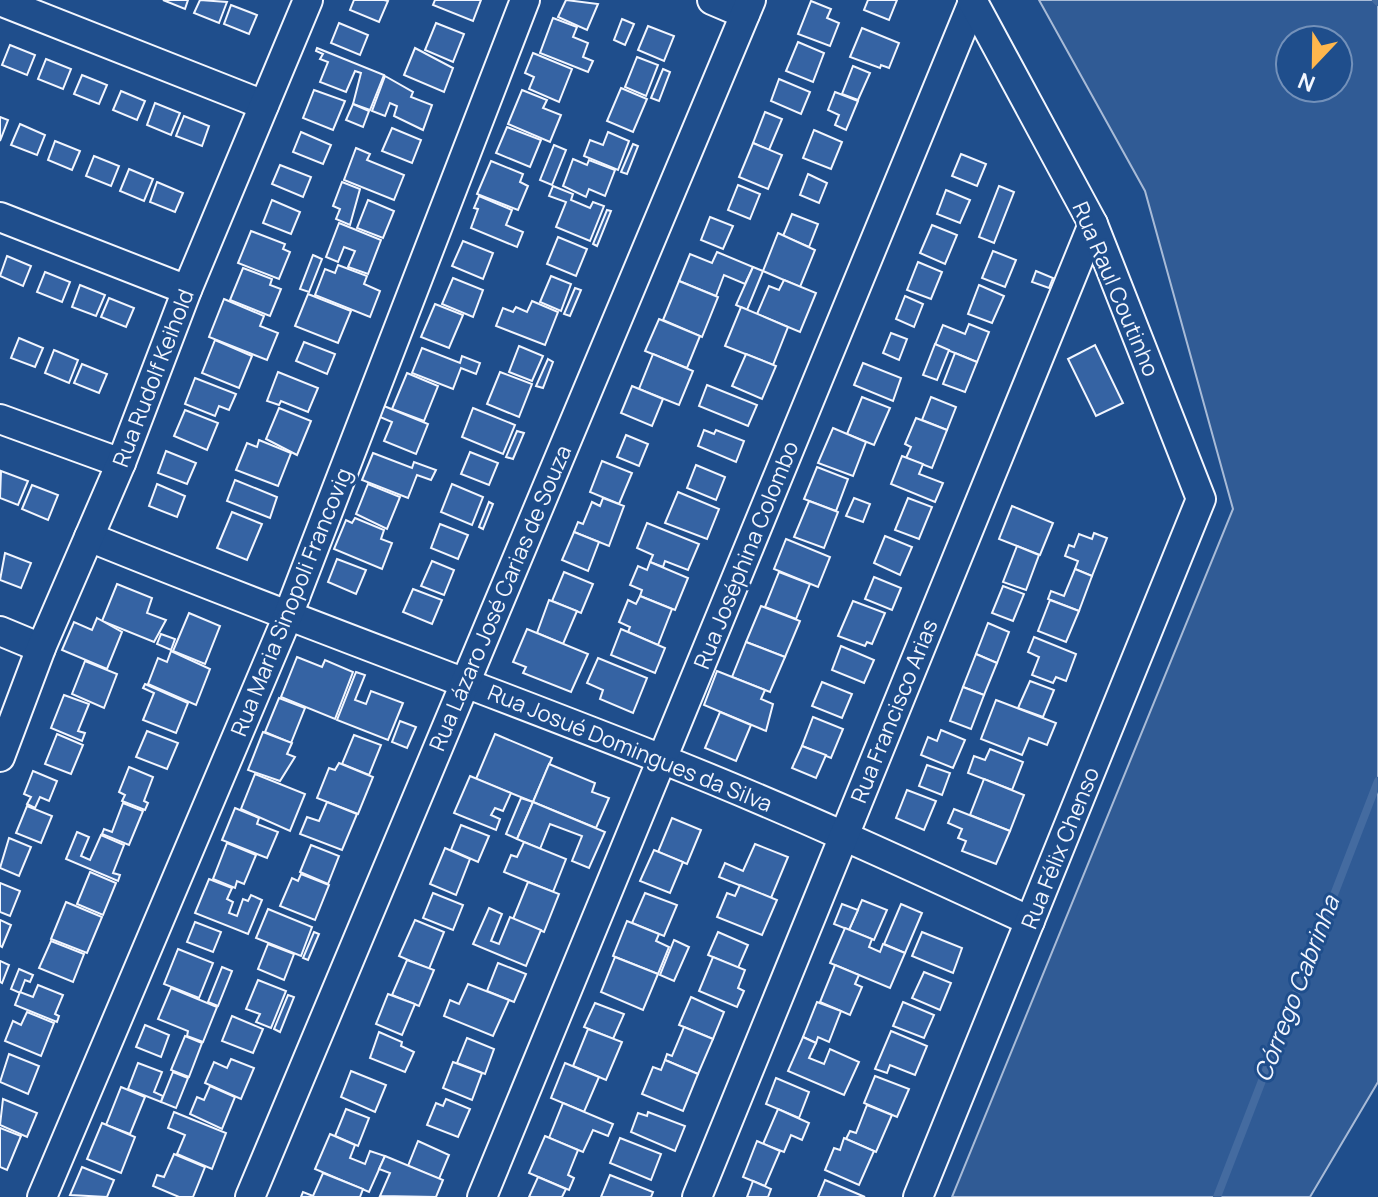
<svg xmlns="http://www.w3.org/2000/svg" width="1378" height="1197" font-family="Manrope,sans-serif">
<style>
.built{fill:#305b95;stroke:#a8bbd7;stroke-width:2;fill-rule:evenodd}
.lines{fill:none;stroke-linecap:round;stroke-linejoin:round}
.stream{stroke:#446ba0;stroke-width:8}
.building{fill:#3563a3;stroke:#f2f6ff;stroke-width:2}
.minor-casing{stroke:#f2f6ff;stroke-width:32}
.minor{stroke:#1f4e8c;stroke-width:28}
.labels{text-anchor:middle;stroke-width:6;stroke-linejoin:round;paint-order:stroke}
.street-label{font-size:22px;fill:#f2f6ff;stroke:#1f4e8c}
.water-label{font-size:24px;font-style:italic;fill:#f2f6ff;stroke:#1f4e8c}
</style>
<rect width="100%" height="100%" fill="#1f4e8c"/>
<!-- built -->
<path class="built" d="M1039 0H1378V1082L1310 1197H952L1233 509 1145 191ZM1290 40H1338V88H1290Z"/>
<g class="lines">
<!-- stream -->
<g class="stream">
<path d="M1376 0 1378 2"/>
<path d="M1217 1197 1378 781"/>
</g>
</g>
<!-- building -->
<g class="building">
<path d="M163 0H188L185 9Z"/>
<path d="M200 0 227 2 219 23 194 13Z"/>
<path d="M354 0H384L388 1 379 22 350 10Z"/>
<path d="M435 0H481L473 21 433 5Z"/>
<path d="M566 0 598 4 587 30 558 17Z"/>
<path d="M868 0H897L889 20 864 10Z"/>
<path d="M811 1 831 9 827 18 839 23 830 46 798 34Z"/>
<path d="M231 5 257 15 249 34 224 24Z"/>
<path d="M553 18 577 27 573 37 588 43 583 57 593 61 588 72 540 53Z"/>
<path d="M622 19 634 24 625 45 614 40Z"/>
<path d="M339 23 368 35 360 55 331 43Z"/>
<path d="M436 23 464 34 453 62 425 50Z"/>
<path d="M648 26 674 36 664 61 638 50Z"/>
<path d="M862 28 899 43 889 68 881 65 880 68 850 57Z"/>
<path d="M798 42 824 53 813 82 786 71Z"/>
<path d="M10 45 35 55 27 75 2 65Z"/>
<path d="M317 48 384 75 370 110 353 104 361 73 355 71 346 92 320 82 328 62 320 59 323 54 316 51Z"/>
<path d="M415 48 453 68 444 92 404 75Z"/>
<path d="M533 53 572 69 559 102 529 89 534 77 525 73Z"/>
<path d="M637 57 658 65 646 96 625 87Z"/>
<path d="M46 59 71 69 63 89 38 79Z"/>
<path d="M853 66 870 73 858 100 842 94Z"/>
<path d="M663 69 670 72 659 101 651 98Z"/>
<path d="M82 75 107 85 99 104 74 94Z"/>
<path d="M385 76 413 92 411 97 432 105 423 130 394 116 397 106 390 103 385 116 372 111Z"/>
<path d="M779 79 810 92 801 114 771 101Z"/>
<path d="M621 88 647 99 633 132 607 121Z"/>
<path d="M314 90 345 101 333 130 303 118Z"/>
<path d="M522 90 547 100 543 108 561 115 550 142 508 124Z"/>
<path d="M121 91 145 101 137 120 113 110Z"/>
<path d="M835 92 858 101 846 130 835 125 839 115 828 110Z"/>
<path d="M155 103 180 113 171 135 147 125Z"/>
<path d="M353 104 369 111 363 127 346 120Z"/>
<path d="M765 112 782 119 769 150 753 143Z"/>
<path d="M184 116 209 126 202 146 176 136Z"/>
<path d="M0 117 8 120 0 141Z"/>
<path d="M20 124 45 135 37 155 11 145Z"/>
<path d="M507 127 541 140 530 167 496 153Z"/>
<path d="M392 128 421 140 412 163 382 151Z"/>
<path d="M814 130 842 142 831 169 803 158Z"/>
<path d="M301 132 331 145 323 164 293 152Z"/>
<path d="M608 132 629 141 618 170 584 156 590 140 603 145Z"/>
<path d="M55 141 80 151 72 170 48 160Z"/>
<path d="M753 143 782 155 768 189 739 177Z"/>
<path d="M633 144 638 146 627 174 621 172Z"/>
<path d="M554 145 566 150 552 185 540 180Z"/>
<path d="M356 148 370 154 367 160 404 175 394 200 344 180Z"/>
<path d="M961 154 986 164 977 186 952 176Z"/>
<path d="M94 156 119 166 111 186 86 176Z"/>
<path d="M573 159 587 165 589 160 615 170 605 196 589 189 586 197 563 186Z"/>
<path d="M491 161 523 174 520 182 528 186 518 210 477 194Z"/>
<path d="M280 165 311 177 303 197 272 184Z"/>
<path d="M129 169 153 179 144 201 120 191Z"/>
<path d="M808 174 827 183 819 203 800 195Z"/>
<path d="M157 182 183 193 175 212 150 202Z"/>
<path d="M342 182 360 189 350 225 336 219 340 209 333 206Z"/>
<path d="M738 185 760 194 750 219 728 210Z"/>
<path d="M553 186 573 194 571 200 590 208 593 202 604 206 590 241 556 227 566 202 549 196Z"/>
<path d="M999 186 1014 192 994 243 979 237Z"/>
<path d="M946 190 970 200 960 223 937 214Z"/>
<path d="M479 196 512 210 506 225 523 232 517 247 471 228 478 209 474 208Z"/>
<path d="M272 200 300 212 291 234 263 223Z"/>
<path d="M368 200 394 211 383 238 357 228Z"/>
<path d="M607 210 611 211 597 246 593 244Z"/>
<path d="M792 214 818 224 809 247 783 236Z"/>
<path d="M710 217 733 226 723 249 701 240Z"/>
<path d="M339 223 381 240 368 274 348 267 355 251 344 247 338 262 326 257Z"/>
<path d="M932 225 957 235 945 264 920 253Z"/>
<path d="M251 231 285 244 283 249 290 252 279 279 238 263Z"/>
<path d="M778 233 815 250 800 287 763 271Z"/>
<path d="M558 237 587 249 576 276 547 264Z"/>
<path d="M463 241 493 253 483 279 452 266Z"/>
<path d="M993 251 1016 260 1005 287 982 278Z"/>
<path d="M717 252 753 267 745 284 724 275 716 296 679 281 690 254 712 263Z"/>
<path d="M313 255 322 259 309 292 300 289Z"/>
<path d="M7 256 31 266 23 286 0 276Z"/>
<path d="M918 262 942 272 931 299 907 290Z"/>
<path d="M338 265 367 276 364 284 380 291 370 317 315 295 325 269 335 273Z"/>
<path d="M753 267 763 271 747 310 736 305Z"/>
<path d="M243 268 272 279 270 285 281 289 270 316 230 300Z"/>
<path d="M1036 271 1053 278 1049 288 1032 282Z"/>
<path d="M45 272 70 282 62 302 37 292Z"/>
<path d="M551 276 571 284 561 311 540 302Z"/>
<path d="M453 278 483 290 473 317 442 304Z"/>
<path d="M784 280 816 293 800 332 757 314 769 286 779 290Z"/>
<path d="M679 281 718 297 702 337 663 320Z"/>
<path d="M80 285 105 295 96 316 72 307Z"/>
<path d="M979 285 1004 296 992 323 968 314Z"/>
<path d="M575 288 581 290 570 316 564 314Z"/>
<path d="M308 294 351 311 338 343 295 326Z"/>
<path d="M905 296 923 304 914 327 896 319Z"/>
<path d="M109 298 134 308 126 327 101 317Z"/>
<path d="M224 299 264 316 260 326 278 333 267 360 209 337Z"/>
<path d="M532 301 558 312 545 345 496 326 503 308 513 312 516 307 527 312Z"/>
<path d="M435 304 463 315 449 348 421 337Z"/>
<path d="M741 307 788 327 773 365 725 346Z"/>
<path d="M659 319 700 336 687 368 645 351Z"/>
<path d="M969 324 989 332 977 362 935 345 943 325 965 334Z"/>
<path d="M891 333 907 339 899 360 883 353Z"/>
<path d="M19 338 43 348 35 367 11 358Z"/>
<path d="M215 340 252 356 239 388 202 373Z"/>
<path d="M304 342 335 354 327 374 296 361Z"/>
<path d="M935 344 949 350 937 380 923 375Z"/>
<path d="M1095 345 1123 403 1096 416 1068 359Z"/>
<path d="M519 346 543 356 532 381 509 372Z"/>
<path d="M422 348 460 363 462 356 480 363 476 374 461 368 453 389 412 373Z"/>
<path d="M54 350 78 360 69 383 45 373Z"/>
<path d="M955 353 977 362 965 392 943 384Z"/>
<path d="M653 354 693 371 679 405 639 389Z"/>
<path d="M746 354 776 366 762 399 732 386Z"/>
<path d="M548 359 553 362 543 388 536 386Z"/>
<path d="M863 363 901 378 893 401 854 385Z"/>
<path d="M82 364 107 374 99 393 74 383Z"/>
<path d="M278 372 318 388 308 412 281 401 279 405 267 401Z"/>
<path d="M500 372 532 384 519 417 487 404Z"/>
<path d="M407 373 438 386 424 421 392 409Z"/>
<path d="M195 378 236 394 229 410 219 406 215 416 185 404Z"/>
<path d="M707 385 757 405 748 426 699 406Z"/>
<path d="M632 386 663 399 652 426 621 413Z"/>
<path d="M862 397 890 408 874 445 847 434Z"/>
<path d="M931 397 956 407 947 430 922 420Z"/>
<path d="M384 406 428 424 416 454 384 441 392 422 380 417Z"/>
<path d="M279 408 311 421 297 455 266 439Z"/>
<path d="M473 408 515 425 503 454 462 437Z"/>
<path d="M185 410 218 423 207 450 174 436Z"/>
<path d="M916 418 947 430 932 468 906 458 911 447 905 444Z"/>
<path d="M833 428 866 442 853 476 818 463Z"/>
<path d="M704 430 714 434 716 430 744 441 736 462 698 446Z"/>
<path d="M517 431 524 433 513 459 506 457Z"/>
<path d="M626 435 648 444 639 466 617 457Z"/>
<path d="M259 440 291 453 278 486 236 470 247 443 257 447Z"/>
<path d="M166 451 196 463 187 484 158 473Z"/>
<path d="M470 452 498 463 489 485 461 474Z"/>
<path d="M373 453 412 468 414 462 436 470 431 480 417 475 408 498 362 480Z"/>
<path d="M902 456 923 464 919 474 943 483 935 502 891 484Z"/>
<path d="M602 461 632 473 619 504 590 492Z"/>
<path d="M696 465 725 477 716 500 687 488Z"/>
<path d="M817 467 848 479 836 511 804 499Z"/>
<path d="M1 471 28 481 18 505 0 498Z"/>
<path d="M235 480 277 497 270 518 227 501Z"/>
<path d="M157 484 185 496 177 517 149 506Z"/>
<path d="M368 484 400 497 387 529 356 514Z"/>
<path d="M452 484 483 497 472 525 441 512Z"/>
<path d="M32 485 58 495 48 520 22 509Z"/>
<path d="M678 492 719 509 707 539 665 523Z"/>
<path d="M603 498 624 506 609 546 574 532 578 522 583 524 592 502 600 506Z"/>
<path d="M854 498 870 504 863 522 846 516Z"/>
<path d="M908 498 932 507 919 539 895 530Z"/>
<path d="M809 501 838 512 824 548 794 537Z"/>
<path d="M489 502 493 504 483 529 479 527Z"/>
<path d="M1012 506 1053 523 1040 555 999 539Z"/>
<path d="M232 512 262 524 247 560 217 548Z"/>
<path d="M355 518 384 530 381 539 392 543 382 569 334 549 346 520 352 523Z"/>
<path d="M647 523 699 544 688 570 665 561 663 567 650 562 653 555 637 548Z"/>
<path d="M440 524 468 535 458 559 431 548Z"/>
<path d="M574 532 599 542 588 571 562 560Z"/>
<path d="M1094 533 1107 538 1092 576 1075 569 1078 561 1065 556 1069 545 1074 547 1079 534 1092 539Z"/>
<path d="M885 536 912 547 900 575 874 563Z"/>
<path d="M786 539 830 557 818 587 774 569Z"/>
<path d="M1017 546 1039 555 1026 590 1003 582Z"/>
<path d="M5 553 31 563 21 588 0 580Z"/>
<path d="M337 559 366 570 356 594 328 582Z"/>
<path d="M432 561 454 570 444 595 421 586Z"/>
<path d="M650 562 688 578 675 610 640 596 642 590 630 585 638 566 647 570Z"/>
<path d="M1075 569 1092 576 1079 611 1048 599 1051 591 1064 596Z"/>
<path d="M564 572 593 584 581 613 552 601Z"/>
<path d="M779 572 810 584 796 619 765 607Z"/>
<path d="M874 577 901 588 892 610 865 599Z"/>
<path d="M117 584 152 598 147 613 166 620 154 642 102 621Z"/>
<path d="M1003 586 1024 594 1013 621 992 613Z"/>
<path d="M413 589 442 600 432 624 403 612Z"/>
<path d="M640 596 672 609 658 645 628 632 630 627 619 622 628 600 636 604Z"/>
<path d="M549 600 577 611 563 644 537 633Z"/>
<path d="M1050 600 1079 611 1066 642 1038 631Z"/>
<path d="M853 601 885 613 872 644 867 642 865 646 838 636Z"/>
<path d="M761 606 800 621 785 657 746 642Z"/>
<path d="M189 613 220 626 205 664 173 651Z"/>
<path d="M97 618 122 632 107 669 62 650 74 622 92 630Z"/>
<path d="M988 623 1009 632 997 663 976 654Z"/>
<path d="M527 629 588 654 571 692 523 673 526 667 513 662Z"/>
<path d="M621 629 665 648 655 673 611 655Z"/>
<path d="M161 634 175 639 171 650 157 644Z"/>
<path d="M1034 637 1076 654 1066 681 1056 677 1053 683 1032 675 1039 657 1028 652Z"/>
<path d="M746 642 785 657 770 692 732 677Z"/>
<path d="M841 646 874 660 864 683 832 670Z"/>
<path d="M171 651 210 669 196 705 148 684 158 658 167 662Z"/>
<path d="M976 654 997 663 984 695 963 687Z"/>
<path d="M297 657 322 667 325 660 353 672 335 719 281 697Z"/>
<path d="M598 658 647 678 633 713 600 699 603 690 587 683Z"/>
<path d="M85 661 117 674 104 708 72 694Z"/>
<path d="M717 671 765 690 761 699 773 704 766 731 704 705Z"/>
<path d="M356 672 365 675 355 700 366 704 371 691 403 703 388 740 337 720Z"/>
<path d="M1030 681 1054 690 1043 717 1018 708Z"/>
<path d="M822 682 852 694 842 718 812 706Z"/>
<path d="M145 684 188 703 176 733 143 720 154 693 143 688Z"/>
<path d="M963 687 984 695 971 729 950 721Z"/>
<path d="M64 695 89 704 78 731 85 733 82 741 51 728Z"/>
<path d="M279 698 305 708 291 743 265 732Z"/>
<path d="M996 700 1056 723 1047 745 1029 738 1022 755 981 739Z"/>
<path d="M720 712 751 725 736 761 705 748Z"/>
<path d="M813 717 843 729 831 758 802 746Z"/>
<path d="M400 721 416 727 407 748 392 742Z"/>
<path d="M941 730 965 740 953 768 921 755 928 737 937 741Z"/>
<path d="M147 731 178 743 167 769 136 757Z"/>
<path d="M263 732 292 743 287 754 295 757 280 781 248 770Z"/>
<path d="M57 734 83 745 71 774 45 764Z"/>
<path d="M495 734 552 758 533 802 476 779Z"/>
<path d="M354 735 381 745 369 775 342 764Z"/>
<path d="M802 746 826 755 816 778 792 768Z"/>
<path d="M990 749 1023 762 1012 790 968 773 974 756 985 760Z"/>
<path d="M339 763 373 777 358 814 317 798 329 768 335 770Z"/>
<path d="M549 764 595 783 592 792 609 798 596 828 533 802Z"/>
<path d="M927 765 950 773 942 795 919 786Z"/>
<path d="M129 767 153 777 144 801 148 803 145 810 122 801 125 795 119 792Z"/>
<path d="M33 771 57 781 49 801 40 797 35 808 27 804 31 797 24 794Z"/>
<path d="M255 774 305 794 290 831 241 809Z"/>
<path d="M470 776 511 793 503 811 495 808 491 815 500 819 496 830 454 813Z"/>
<path d="M984 779 1024 795 1010 831 970 815Z"/>
<path d="M907 790 936 801 924 830 896 818Z"/>
<path d="M521 798 533 802 517 839 506 834Z"/>
<path d="M327 802 357 814 342 850 300 834 307 817 319 821Z"/>
<path d="M533 802 605 832 589 868 572 861 582 836 550 824 540 849 517 839Z"/>
<path d="M123 803 143 811 129 845 102 834 104 829 112 832Z"/>
<path d="M27 806 52 816 41 843 16 833Z"/>
<path d="M235 808 259 818 257 824 278 832 267 858 222 840Z"/>
<path d="M954 809 1010 831 996 864 962 851 966 841 958 838 962 829 948 823Z"/>
<path d="M672 818 701 830 687 864 658 852Z"/>
<path d="M461 825 489 836 478 862 451 850Z"/>
<path d="M77 832 89 837 81 856 90 860 101 835 124 845 113 873 120 875 118 881 66 859Z"/>
<path d="M9 838 31 847 19 876 0 868Z"/>
<path d="M524 842 566 859 553 892 504 872 511 855 517 857Z"/>
<path d="M227 843 256 855 244 884 237 881 235 888 213 879Z"/>
<path d="M755 844 788 857 771 898 719 877 725 863 743 871Z"/>
<path d="M311 845 339 856 328 884 300 872Z"/>
<path d="M445 848 470 859 456 895 430 884Z"/>
<path d="M654 850 683 862 670 893 640 881Z"/>
<path d="M90 872 116 883 103 915 77 904Z"/>
<path d="M301 874 329 885 315 920 280 906 292 878 298 881Z"/>
<path d="M209 879 232 888 227 899 233 902 229 913 237 916 243 899 248 901 251 895 262 900 248 934 195 913Z"/>
<path d="M528 882 559 894 544 932 513 919Z"/>
<path d="M0 883 20 891 10 916 0 912Z"/>
<path d="M740 885 777 900 762 935 717 917 727 893 735 896Z"/>
<path d="M433 893 463 905 453 930 423 918Z"/>
<path d="M645 893 677 905 664 936 632 923Z"/>
<path d="M862 900 887 910 874 940 849 930Z"/>
<path d="M66 902 102 917 87 953 51 939Z"/>
<path d="M842 904 858 910 849 930 834 924Z"/>
<path d="M901 904 922 913 905 953 884 944Z"/>
<path d="M489 908 502 914 491 941 499 944 510 917 541 930 526 966 473 944Z"/>
<path d="M268 909 312 927 301 956 256 938Z"/>
<path d="M0 920 11 925 2 947 0 946Z"/>
<path d="M415 920 444 932 429 969 399 956Z"/>
<path d="M627 921 659 934 656 941 669 947 658 974 613 956Z"/>
<path d="M195 922 221 932 213 952 187 942Z"/>
<path d="M845 928 872 939 869 947 880 952 883 944 905 953 890 988 830 963Z"/>
<path d="M314 932 319 934 308 960 303 958Z"/>
<path d="M718 932 748 945 738 968 708 955Z"/>
<path d="M922 932 962 948 953 973 912 956Z"/>
<path d="M674 940 689 947 674 981 660 975Z"/>
<path d="M51 941 84 954 73 982 39 968Z"/>
<path d="M268 944 294 954 284 980 258 969Z"/>
<path d="M178 949 213 963 199 998 164 984Z"/>
<path d="M615 957 658 974 643 1010 601 992Z"/>
<path d="M713 957 745 970 738 988 744 991 737 1007 699 991Z"/>
<path d="M407 960 434 970 419 1006 392 995Z"/>
<path d="M0 961 9 965 2 983 0 982Z"/>
<path d="M498 963 526 974 514 1002 487 991Z"/>
<path d="M835 965 859 975 855 984 862 987 850 1015 820 1002Z"/>
<path d="M222 967 232 971 218 1006 208 1002Z"/>
<path d="M19 969 33 975 30 982 25 980 20 993 11 989Z"/>
<path d="M924 972 951 983 940 1010 912 998Z"/>
<path d="M258 980 286 991 271 1028 256 1022 260 1014 246 1009Z"/>
<path d="M468 984 509 1000 493 1036 444 1016 450 1000 459 1004Z"/>
<path d="M38 985 63 995 55 1014 59 1016 57 1022 15 1005 20 992 33 997Z"/>
<path d="M171 988 217 1007 203 1042 187 1036 188 1031 158 1019Z"/>
<path d="M388 994 415 1004 402 1035 376 1024Z"/>
<path d="M288 995 294 997 280 1032 274 1029Z"/>
<path d="M691 997 724 1012 713 1039 679 1025Z"/>
<path d="M817 1002 841 1011 829 1042 818 1037 816 1043 803 1037Z"/>
<path d="M903 1002 934 1015 924 1038 893 1026Z"/>
<path d="M595 1003 624 1014 613 1039 584 1027Z"/>
<path d="M27 1012 54 1023 41 1056 5 1041 13 1021 21 1025Z"/>
<path d="M232 1016 263 1029 253 1053 222 1041Z"/>
<path d="M145 1025 169 1035 161 1057 136 1047Z"/>
<path d="M684 1027 713 1039 698 1074 665 1060 667 1054 672 1056Z"/>
<path d="M588 1029 622 1042 606 1080 573 1066Z"/>
<path d="M891 1031 927 1046 915 1075 890 1065 887 1073 875 1069Z"/>
<path d="M379 1032 402 1042 401 1046 414 1052 405 1072 370 1058Z"/>
<path d="M185 1036 202 1043 189 1077 171 1070Z"/>
<path d="M803 1037 816 1043 809 1058 824 1064 830 1049 859 1062 844 1095 788 1071Z"/>
<path d="M467 1038 494 1049 485 1074 457 1063Z"/>
<path d="M9 1054 39 1066 28 1094 0 1082Z"/>
<path d="M231 1059 254 1068 241 1099 205 1083 214 1062 227 1068Z"/>
<path d="M665 1060 698 1074 683 1111 642 1094 653 1067 661 1070Z"/>
<path d="M453 1062 482 1073 472 1100 443 1088Z"/>
<path d="M138 1063 162 1072 154 1092 163 1096 161 1102 128 1089Z"/>
<path d="M565 1063 599 1077 584 1112 551 1098Z"/>
<path d="M351 1071 386 1085 375 1112 341 1097Z"/>
<path d="M173 1072 188 1078 176 1108 161 1102Z"/>
<path d="M875 1076 909 1089 897 1117 864 1103Z"/>
<path d="M776 1078 809 1092 799 1118 766 1104Z"/>
<path d="M210 1086 235 1097 222 1129 190 1114 197 1097 204 1100Z"/>
<path d="M121 1087 145 1097 130 1134 106 1125Z"/>
<path d="M3 1099 37 1113 27 1137 0 1125Z"/>
<path d="M446 1099 470 1109 458 1137 427 1125 436 1103 443 1106Z"/>
<path d="M563 1103 613 1124 608 1136 593 1130 583 1152 549 1138Z"/>
<path d="M867 1105 892 1115 876 1152 846 1139 850 1131 856 1133Z"/>
<path d="M346 1109 369 1118 358 1146 335 1136Z"/>
<path d="M778 1109 809 1123 802 1140 791 1135 784 1152 763 1144Z"/>
<path d="M174 1112 226 1133 212 1169 177 1154 185 1135 168 1128Z"/>
<path d="M648 1112 685 1126 675 1151 631 1132 638 1113 647 1116Z"/>
<path d="M102 1123 135 1137 121 1173 87 1159Z"/>
<path d="M0 1128 21 1136 7 1170 0 1167Z"/>
<path d="M330 1134 355 1145 350 1158 365 1164 370 1151 385 1156 369 1192 315 1169Z"/>
<path d="M545 1136 578 1150 568 1175 574 1178 569 1190 529 1173Z"/>
<path d="M620 1138 661 1154 651 1180 610 1163Z"/>
<path d="M844 1138 874 1151 859 1185 825 1170 834 1148 840 1150Z"/>
<path d="M418 1141 449 1155 439 1179 408 1166Z"/>
<path d="M757 1141 780 1151 765 1186 743 1177Z"/>
<path d="M174 1154 205 1167 193 1197H179L153 1186 157 1175 164 1177Z"/>
<path d="M385 1156 443 1180 436 1197 380 1196 390 1173 379 1169Z"/>
<path d="M82 1167 114 1180 107 1197 70 1195Z"/>
<path d="M323 1173 363 1189 360 1197H301L303 1192 313 1196Z"/>
<path d="M610 1175 653 1192 651 1197H601Z"/>
<path d="M538 1177 566 1189 562 1197H529Z"/>
<path d="M825 1180 865 1197H818Z"/>
<path d="M753 1181 771 1189 768 1197H747Z"/>
</g>
<g class="lines">
<!-- minor casing -->
<g class="minor-casing">
<g id="minor">
<path d="M712 0 745 14"/>
<path d="M0 1 264 105"/>
<path d="M0 217 187 290"/>
<path d="M0 419 121 463"/>
<path d="M89 537C278 614 470 683 659 758 785 808 907 864 1030 921"/>
<path d="M0 631 41 648"/>
<path d="M0 757 41 648 121 463 187 290 308 0"/>
<path d="M42 1197 287 618 525 0"/>
<path d="M250 1197 751 0"/>
<path d="M482 1197 973 2"/>
<path d="M697 1197 1093 224"/>
<path d="M918 1197 1201 499 1093 224 972 0"/>
</g>
</g>
<!-- minor -->
<use href="#minor" class="minor"/>
</g>
<g class="labels">
<!-- street labels -->
<g class="street-label">
<text transform="translate(1116 289) rotate(67)" y="8">Rua Raul Coutinho</text>
<text transform="translate(153 378) rotate(-69)" y="8">Rua Rudolf Keihold</text>
<text transform="translate(746 555) rotate(-68)" y="8">Rua Joséphina Colombo</text>
<text transform="translate(500 598) rotate(-67)" y="8">Rua Lázaro José Carias de Souza</text>
<text transform="translate(291 602) rotate(-68)" y="8">Rua Maria Sinopoli Francovig</text>
<text transform="translate(894 711) rotate(-68)" y="8">Rua Francisco Arias</text>
<text transform="translate(630 748) rotate(22)" y="8">Rua Josué Domingues da Silva</text>
<text transform="translate(1060 848) rotate(-68)" y="8">Rua Félix Chenso</text>
</g>
<!-- water labels -->
<g class="water-label">
<text transform="translate(1297 989) rotate(-69)" y="8">Córrego Cabrinha</text>
</g>
</g>
<!-- north arrow -->
<g transform="translate(1314 64) rotate(202)"><circle r="38" fill="#1f4e8c" stroke="#7391ba" stroke-width="2"/>
<path d="M0-6L14 30L0 20L-14 30Z" fill="#ffb74d"/>
<text y="-12" font-size="22" font-weight="bold" text-anchor="middle" fill="#f2f6ff">N</text>
</g>
</svg>
